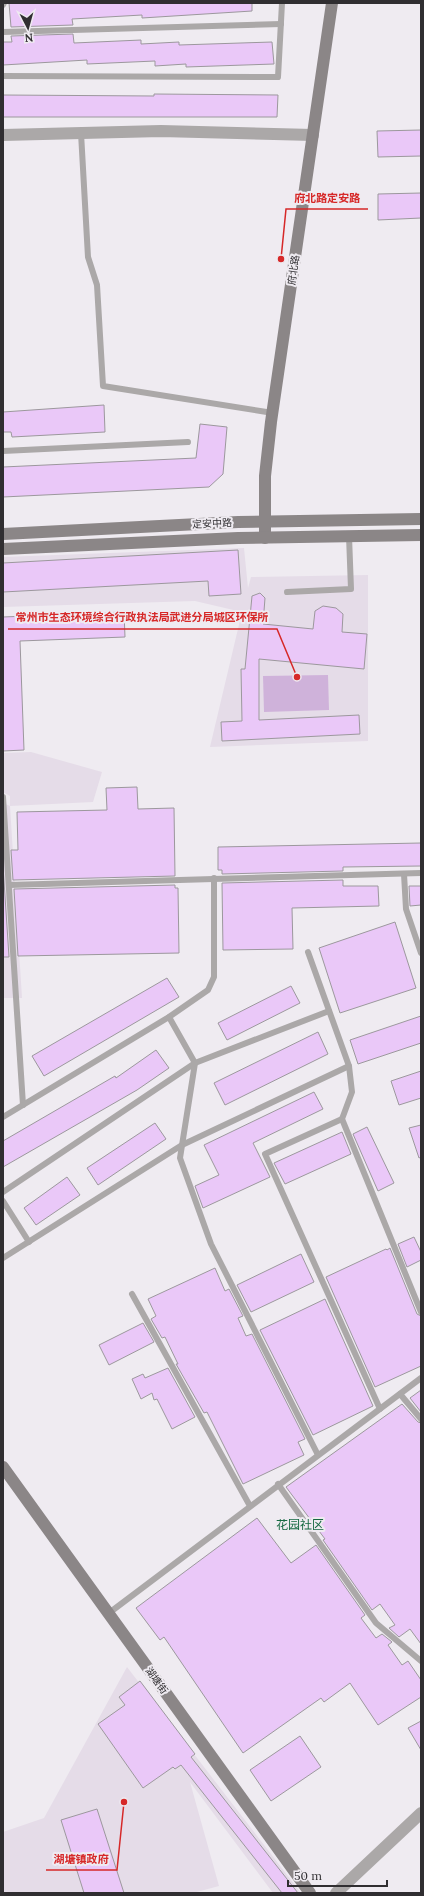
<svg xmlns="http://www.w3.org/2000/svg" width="424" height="1896" font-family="Lora,'Noto Sans SC',serif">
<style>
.built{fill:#e5dce8}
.green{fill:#cfb2da}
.building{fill:#eac8f8;stroke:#9c989d}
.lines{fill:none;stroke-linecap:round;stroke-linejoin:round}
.lane{stroke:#aba8a8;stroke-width:6}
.street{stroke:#aba8a8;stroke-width:12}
.secondary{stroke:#8b8687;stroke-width:12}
.labels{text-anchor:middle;stroke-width:4;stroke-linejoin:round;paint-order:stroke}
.street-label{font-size:10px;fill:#302e31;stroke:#efebf1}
.quarter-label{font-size:12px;fill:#156841;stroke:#efebf1}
.leader{fill:none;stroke:#d62828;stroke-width:1.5}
.callout-dot{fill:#d62828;stroke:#efebf1;stroke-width:1.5}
.callout-label{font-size:11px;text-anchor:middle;font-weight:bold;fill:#d62828;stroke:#efebf1;stroke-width:4;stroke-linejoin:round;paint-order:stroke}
</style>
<rect width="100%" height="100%" fill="#efebf1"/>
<!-- built -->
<g class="built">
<path d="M244 548 248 588 251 577 368 575V741L210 747 242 612 195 601 3 607V557Z"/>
<path d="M31 752 102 772 93 802 10 806 22 998H3V803L10 806V796L3 792V753Z"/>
<path d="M127 1667 301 1893H273L190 1782 219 1886 193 1893H3V1832L44 1818Z"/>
</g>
<!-- green -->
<path class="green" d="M328 675 329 710 264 712 263 676Z"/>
<!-- building -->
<g class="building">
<path d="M9 3H252V11L142 18V15L72 19 73 25 11 27Z"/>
<path d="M73 34 74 43 141 40V44L179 42V45L272 42 274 64 186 67V64L155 66V61L87 64V60L3 65V42H12L11 36Z"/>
<path d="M154 94 278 95 277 117H3V95L154 96Z"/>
<path d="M421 130V156L378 157 377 131Z"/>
<path d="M421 193V218L378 220V194Z"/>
<path d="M104 405 105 432 12 437 11 432H3V412Z"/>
<path d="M200 424 227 427 223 474 209 487 3 497V467L196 458Z"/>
<path d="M238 550 241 594 209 596 208 581 3 592V563Z"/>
<path d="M260 593 265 598 263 624 313 629 315 611 323 606 336 608 343 614 342 632 367 634 364 669 259 659V720L359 715 360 734 222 741 221 722 242 721 241 669H245L252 596Z"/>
<path d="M124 612 125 637 20 641 24 750 3 751V617Z"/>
<path d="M137 787 138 809 174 808 175 876 13 880 11 850H18L17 812 107 810 106 788Z"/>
<path d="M421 843V866L343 867V871L222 874V870H218V847Z"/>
<path d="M3 866 9 957H3Z"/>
<path d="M343 880V886H378L379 906 292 908 293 949 223 950 222 883Z"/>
<path d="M175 885V888H178L179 953 18 956 14 889Z"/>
<path d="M409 886H421V905L410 906Z"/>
<path d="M395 922 416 988 340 1013 319 948Z"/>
<path d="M167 978 179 997 44 1076 32 1056Z"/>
<path d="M291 986 300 1003 227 1040 218 1023Z"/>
<path d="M421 1016V1043L358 1064 350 1040Z"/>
<path d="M318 1032 328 1054 225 1105 214 1083Z"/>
<path d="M156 1050 169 1068 137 1090 3 1167V1141L115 1076 116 1078Z"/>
<path d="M421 1071V1098L399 1105 391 1081Z"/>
<path d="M314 1092 323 1109 253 1143 270 1177 203 1208 195 1186 219 1175 204 1145Z"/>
<path d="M155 1123 166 1139 98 1185 87 1168Z"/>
<path d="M421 1125V1157L419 1158 409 1128Z"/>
<path d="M367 1127 394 1183 378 1191 353 1134Z"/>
<path d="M342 1132 351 1154 285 1184 274 1163Z"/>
<path d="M67 1177 80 1195 36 1225 24 1208Z"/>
<path d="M414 1237 421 1252V1260L407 1267 398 1244Z"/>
<path d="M390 1248 417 1314 421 1316V1366L375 1387 326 1277 386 1249 387 1250Z"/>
<path d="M301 1254 314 1282 251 1312 237 1285Z"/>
<path d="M215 1268 225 1291 229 1289 243 1316 238 1318 246 1336 252 1334 305 1439 298 1442 304 1455 243 1484 207 1412 204 1413 176 1364H178L165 1337 162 1338 151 1319 156 1316 148 1299Z"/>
<path d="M325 1299 373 1406 313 1435 260 1330Z"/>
<path d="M143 1323 154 1342 109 1365 99 1345Z"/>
<path d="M168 1368 195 1417 172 1429 157 1399 154 1400 152 1393 141 1399 132 1379 143 1374 145 1378Z"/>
<path d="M421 1390V1412L410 1398Z"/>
<path d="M402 1404 418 1422 421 1423V1644L410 1629 399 1637 389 1628 395 1625 380 1604 372 1610 323 1540 325 1539 286 1487Z"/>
<path d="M257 1518 291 1563 316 1545 365 1615 361 1618 376 1638 382 1634 392 1642 388 1645 402 1665 408 1661 421 1680V1697L378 1725 350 1683 324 1702 321 1698 243 1753 164 1637 160 1640 136 1608Z"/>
<path d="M140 1681 195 1754 191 1757 298 1893H282L181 1765 175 1769 173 1767 143 1788 98 1724 125 1705 119 1697Z"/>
<path d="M421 1721V1750L408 1728Z"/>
<path d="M300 1736 321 1767 271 1801 250 1770Z"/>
<path d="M97 1809 124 1893H84L61 1820Z"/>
</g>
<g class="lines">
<!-- lane -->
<g class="lane">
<path d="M3 5 4 3"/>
<path d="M3 32 281 24"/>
<path d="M3 76 278 77 282 3"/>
<path d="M81 133 88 257 97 285 103 386 273 413"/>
<path d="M3 451 188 442"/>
<path d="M287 592 351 589 349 536"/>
<path d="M3 797 23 1105"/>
<path d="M404 874 406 909 421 953"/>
<path d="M9 885 421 873"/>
<path d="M308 952 349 1066 352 1092 342 1119 421 1312"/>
<path d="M169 1017 195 1063 180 1158 211 1244 318 1455"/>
<path d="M3 1117 169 1017 208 990 214 977V878"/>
<path d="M342 1119 265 1154 380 1409"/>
<path d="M3 1192 195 1063 329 1011"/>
<path d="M3 1201 29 1242"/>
<path d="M3 1258 182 1145 349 1066"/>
<path d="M132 1294 250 1506"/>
<path d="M400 1394 421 1419"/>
<path d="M278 1484 376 1623 421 1661"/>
<path d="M109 1613 421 1378"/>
</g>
<!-- street -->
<g class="street">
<path d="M3 135 161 131 313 135"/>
<path d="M336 1893 421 1813"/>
</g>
<!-- secondary -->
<g class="secondary">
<path d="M3 534 238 522 421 519"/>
<path d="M265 538V476L271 422 332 3"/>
<path d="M3 549 238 538 421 535"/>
<path d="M3 1467 310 1893"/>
</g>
</g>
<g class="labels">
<!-- street labels -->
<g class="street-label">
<text transform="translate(293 270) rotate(-82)" y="4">府北路</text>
<text transform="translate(212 523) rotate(-3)" y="4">定安中路</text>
<text transform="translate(157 1680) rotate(54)" y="4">湖塘街</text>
</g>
<!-- quarter labels -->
<g class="quarter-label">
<text x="300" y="1529">花园社区</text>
</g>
</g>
<!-- callouts -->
<path class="leader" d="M281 259L286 209H368M297 677L277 629H8M124 1802L117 1870H46"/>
<g class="callout-dot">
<circle cx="281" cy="259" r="4"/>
<circle cx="297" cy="677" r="4"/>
<circle cx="124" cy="1802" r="4"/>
</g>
<g class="callout-label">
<text x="327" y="202">府北路定安路</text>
<text x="142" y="621">常州市生态环境综合行政执法局武进分局城区环保所</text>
<text x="81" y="1863">湖塘镇政府</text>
</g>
<!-- border -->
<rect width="424" height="1896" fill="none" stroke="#302e31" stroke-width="8"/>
<!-- north arrow -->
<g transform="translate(28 28) rotate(174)" stroke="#efebf1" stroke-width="3" paint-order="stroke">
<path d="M0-3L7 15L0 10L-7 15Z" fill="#302e31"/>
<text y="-6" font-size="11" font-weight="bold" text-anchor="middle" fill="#302e31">N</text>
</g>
<!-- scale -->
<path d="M288 1880v6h99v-6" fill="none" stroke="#302e31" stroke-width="2"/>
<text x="294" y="1880" font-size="12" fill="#302e31" stroke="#efebf1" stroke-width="3" paint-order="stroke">50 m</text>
</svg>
